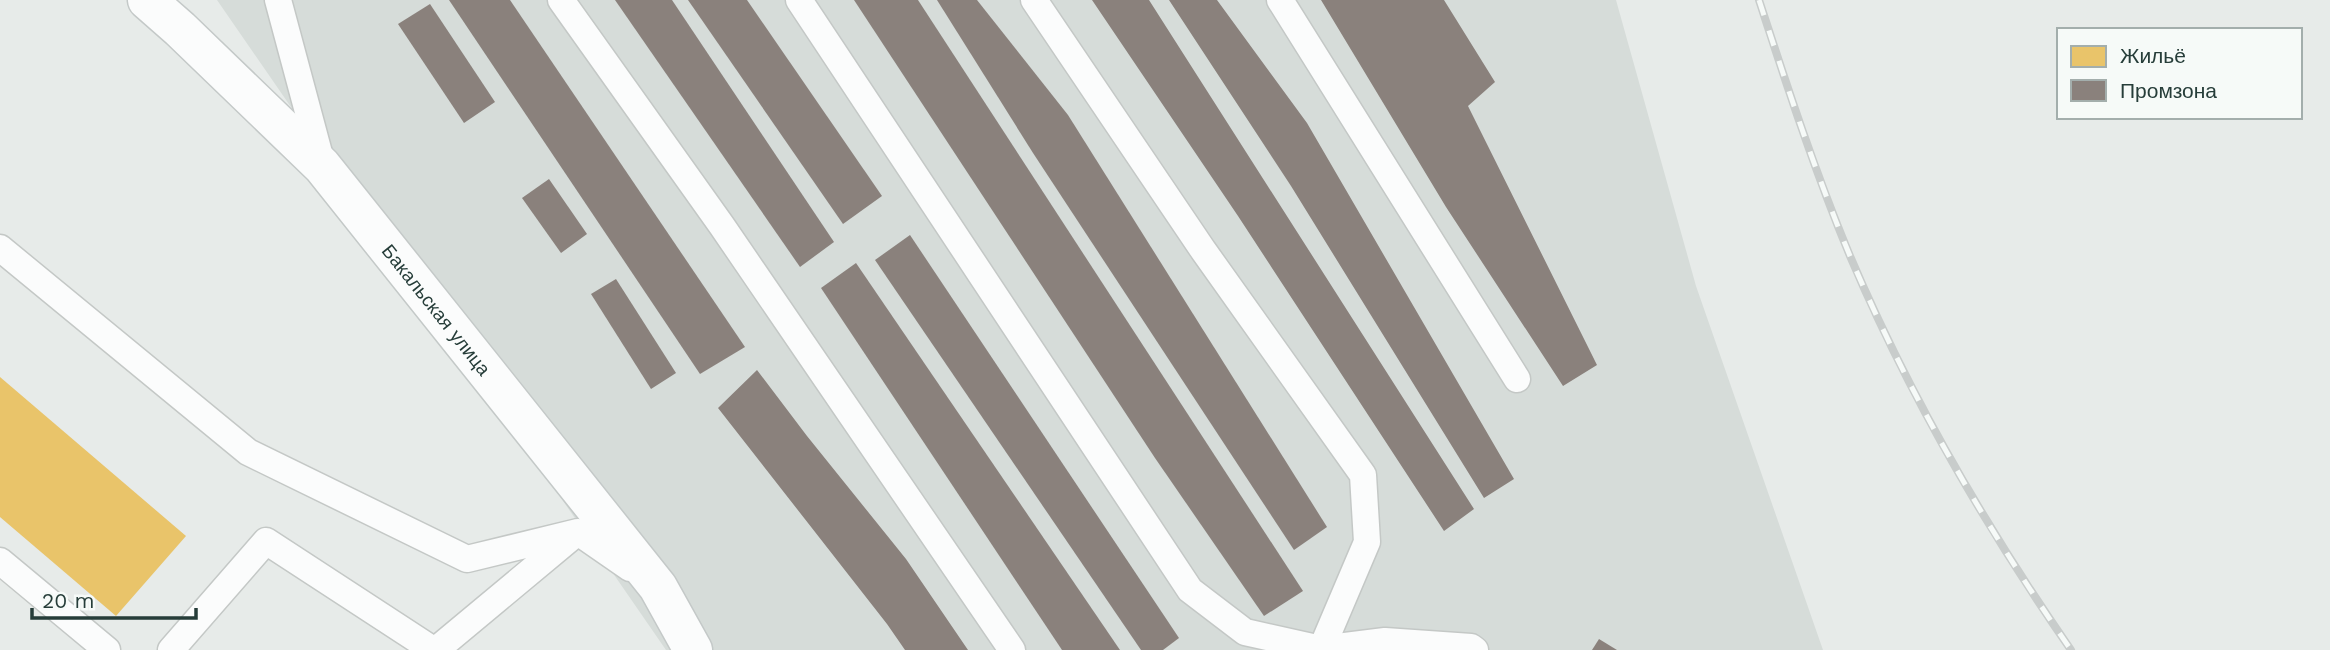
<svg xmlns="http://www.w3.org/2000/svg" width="2330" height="650" font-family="'Work Sans',sans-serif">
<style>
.built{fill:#d6dcd9}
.homes{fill:#e9c46a}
.industry{fill:#8a817c}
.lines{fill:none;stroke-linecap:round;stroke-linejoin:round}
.lane-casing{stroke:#c4c8c6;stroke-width:29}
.secondary-casing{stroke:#c4c9c8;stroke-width:41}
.lane{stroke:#fbfcfc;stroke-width:26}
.secondary{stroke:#fbfcfc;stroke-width:38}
.rail-casing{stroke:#c8cccb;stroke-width:8}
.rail{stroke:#f6faf8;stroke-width:5;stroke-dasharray:16;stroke-linecap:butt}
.labels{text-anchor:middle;stroke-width:7;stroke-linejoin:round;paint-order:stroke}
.street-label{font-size:19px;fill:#263d39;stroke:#f6faf8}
</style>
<rect width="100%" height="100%" fill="#e7ebe9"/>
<!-- built -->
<path class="built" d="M217 0H1616L1696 286 1823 650H666Z"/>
<!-- homes -->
<path class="homes" d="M0 377 186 536 116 616 0 517Z"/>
<!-- industry -->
<g class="industry">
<path d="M449 0H510L745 347 700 374Z"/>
<path d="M615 0H672L834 242 800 267Z"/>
<path d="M688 0H747L882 196 843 224Z"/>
<path d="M854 0H918L1303 591 1264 616 1155 458Z"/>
<path d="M937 0H977L1068 115 1327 527 1294 550 1033 153Z"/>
<path d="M1092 0H1149L1474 509 1444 531 1238 216Z"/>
<path d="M1169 0H1217L1307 123 1514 479 1484 498 1291 186Z"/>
<path d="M1321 0H1444L1495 82 1468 106 1597 365 1563 386 1446 207Z"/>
<path d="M430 4 495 102 464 123 398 24Z"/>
<path d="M549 179 587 234 561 253 522 198Z"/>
<path d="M910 235 1179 638 1163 650H1141L875 260Z"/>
<path d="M856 263 1120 650H1062L821 288Z"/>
<path d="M616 279 676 373 651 389 591 294Z"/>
<path d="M757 370 807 436 906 559 968 650H905L887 624 718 408Z"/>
<path d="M1599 639 1617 650H1592Z"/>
</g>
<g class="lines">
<!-- lane casing -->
<g class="lane-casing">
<g id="lane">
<path d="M278 0 322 164"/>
<path d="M561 0 722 226 1012 650"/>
<path d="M799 0 1190 590 1245 632 1321 649 1385 641 1471 647 1475 650"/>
<path d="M1034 0 1203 250 1363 475 1367 542 1321 650"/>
<path d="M1280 0 1517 379"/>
<path d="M0 248 248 452 467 559 578 532 630 568"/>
<path d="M0 561 107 650"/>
<path d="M171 650 266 541 433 650"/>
<path d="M436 650 574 535"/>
</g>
</g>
<!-- secondary casing -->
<g class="secondary-casing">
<g id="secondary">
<path id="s1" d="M147 0 180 29 322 166 658 587 693 650"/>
</g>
</g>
<!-- lane -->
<use href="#lane" class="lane"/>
<!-- secondary -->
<use href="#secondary" class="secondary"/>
<!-- rail casing -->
<g class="rail-casing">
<path id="rail" d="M1759 0C1787 86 1815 172 1850 256 1909 395 1985 526 2071 650"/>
</g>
<!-- rail -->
<use href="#rail" class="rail"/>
</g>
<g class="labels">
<!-- street labels -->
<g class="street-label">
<text dy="7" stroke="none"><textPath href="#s1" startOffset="425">Бакальская улица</textPath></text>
</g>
</g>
<!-- legend -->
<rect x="2057" y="28" width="245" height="91" fill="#f6faf8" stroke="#a3aeac" stroke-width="2"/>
<rect x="2071" y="46" width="35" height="21" fill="#e9c46a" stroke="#a3aeac" stroke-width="2"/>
<text x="2120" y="63" font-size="21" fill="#263d39">Жильё</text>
<rect x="2071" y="80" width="35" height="21" fill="#8a817c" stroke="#a3aeac" stroke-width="2"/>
<text x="2120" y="98" font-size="21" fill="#263d39">Промзона</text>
<!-- scale -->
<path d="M32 608v10h164v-10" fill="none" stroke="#263d39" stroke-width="3.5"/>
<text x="42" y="608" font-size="21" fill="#263d39" stroke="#f6faf8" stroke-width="5" paint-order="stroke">20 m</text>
</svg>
